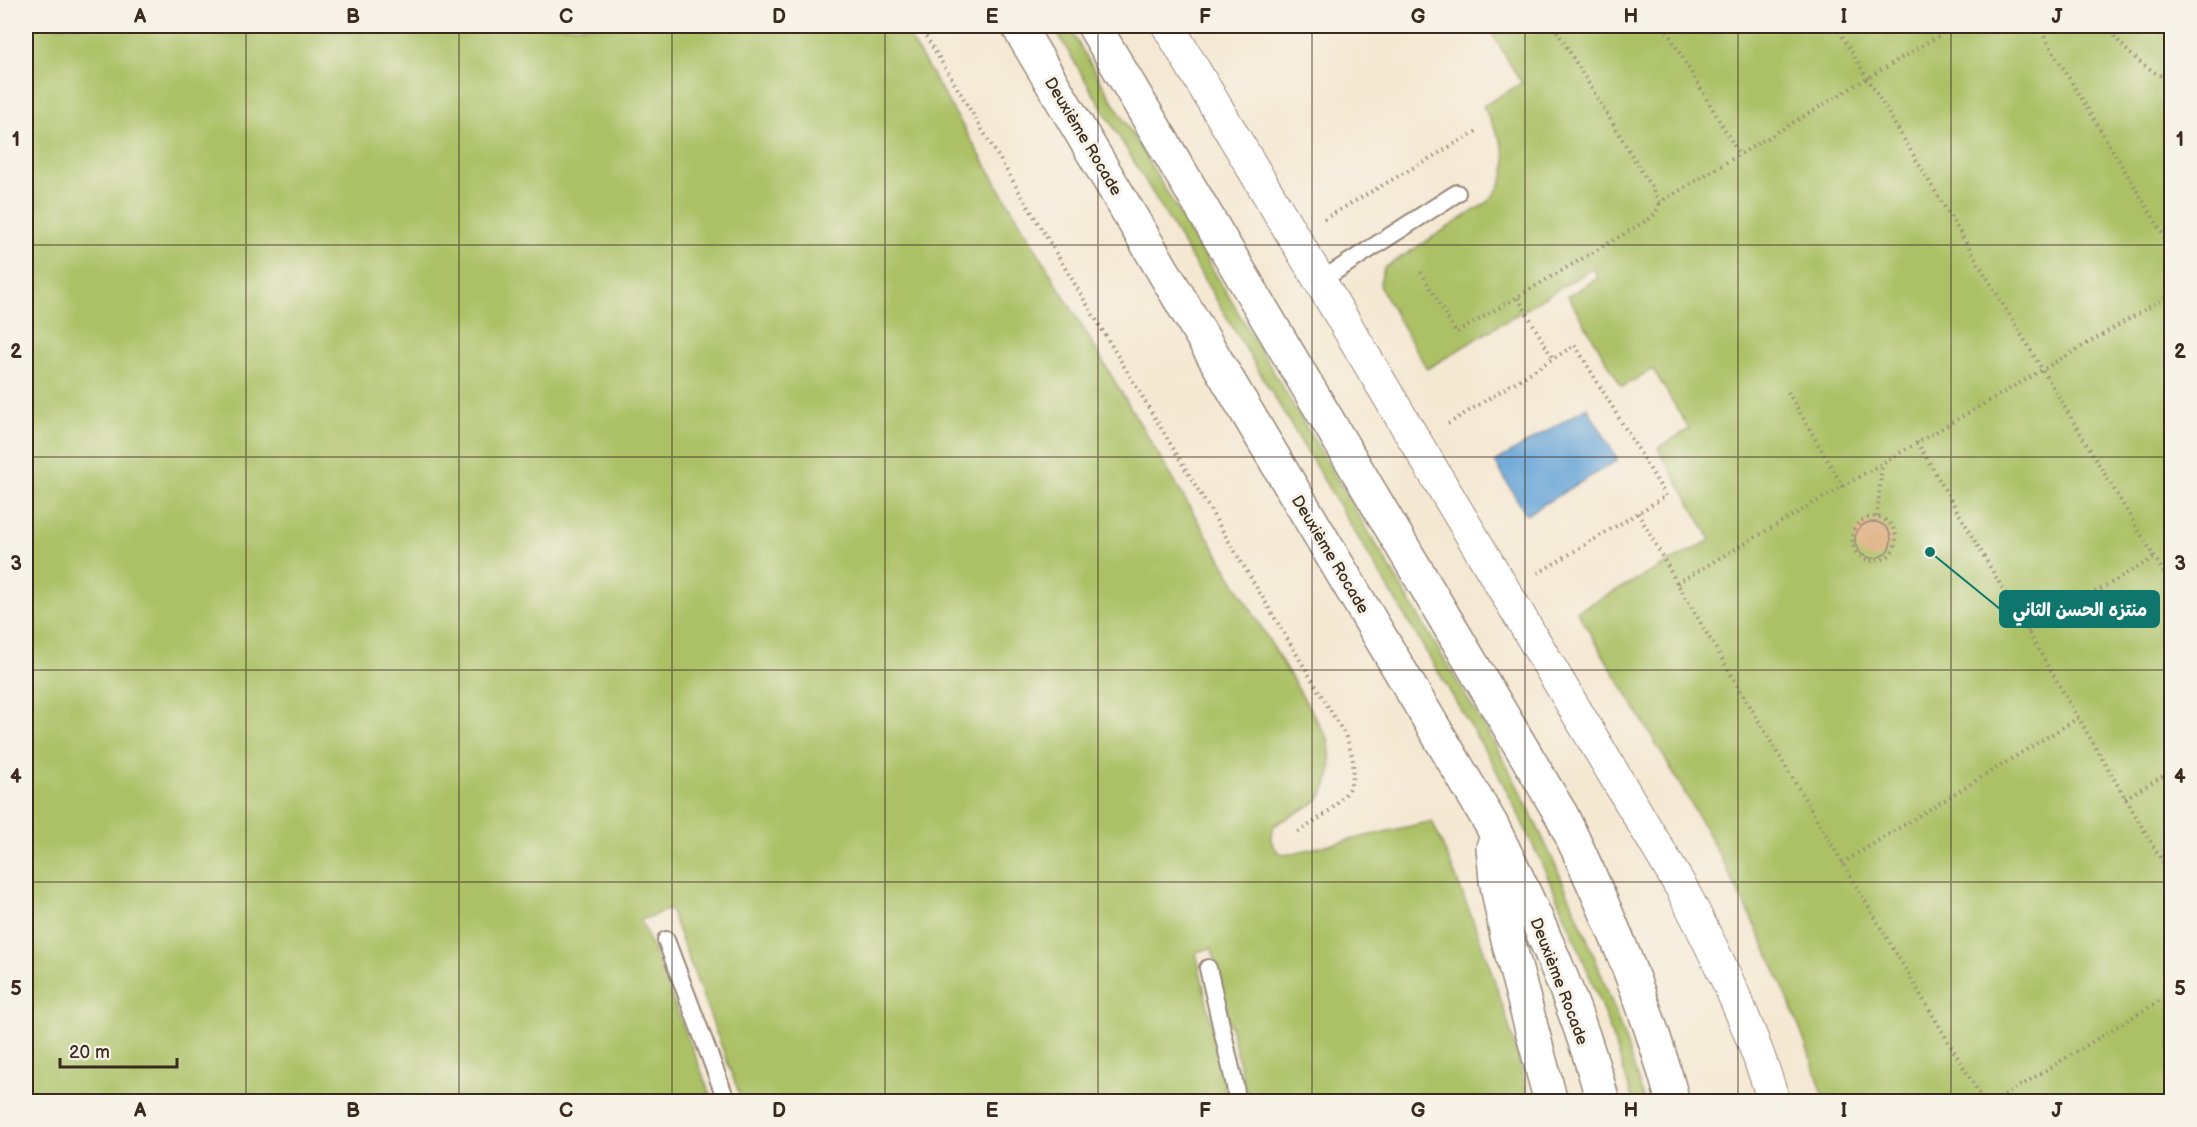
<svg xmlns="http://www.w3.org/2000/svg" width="2197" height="1127" font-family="'Balsamiq Sans','Playpen Sans Arabic',sans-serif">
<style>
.green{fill:#acc166;stroke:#747642;stroke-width:1.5}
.water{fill:#66a4d8;stroke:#50677b;stroke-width:1.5}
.building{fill:#dead7f}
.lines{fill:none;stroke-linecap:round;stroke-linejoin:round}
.service-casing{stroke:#988978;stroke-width:20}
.minor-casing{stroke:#988978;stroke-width:34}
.trunk-casing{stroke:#988978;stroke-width:36}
.path{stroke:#988978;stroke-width:4;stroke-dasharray:1.5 4.5;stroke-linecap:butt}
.service{stroke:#fff;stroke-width:16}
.minor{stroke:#fff;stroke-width:32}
.trunk{stroke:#fff;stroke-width:33}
.grid{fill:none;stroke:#3b2a1e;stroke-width:1.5;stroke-opacity:0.55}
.labels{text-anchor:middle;stroke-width:6;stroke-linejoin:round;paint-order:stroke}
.street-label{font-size:16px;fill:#3b2a1e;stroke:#f7f3e8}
.leader{fill:none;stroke:#0f766e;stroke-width:2}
.callout-dot{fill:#0f766e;stroke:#f7f3e8;stroke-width:2}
.callout{fill:#0f766e;stroke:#0f766e;stroke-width:2}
.callout-label{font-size:18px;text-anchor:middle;font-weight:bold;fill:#fff}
.neatline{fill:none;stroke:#3b2a1e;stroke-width:2}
.grid-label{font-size:20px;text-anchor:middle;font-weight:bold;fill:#3b2a1e}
</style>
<rect width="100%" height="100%" fill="#f7f3e8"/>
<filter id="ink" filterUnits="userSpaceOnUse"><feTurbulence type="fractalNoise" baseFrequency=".0167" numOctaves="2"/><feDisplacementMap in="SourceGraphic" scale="12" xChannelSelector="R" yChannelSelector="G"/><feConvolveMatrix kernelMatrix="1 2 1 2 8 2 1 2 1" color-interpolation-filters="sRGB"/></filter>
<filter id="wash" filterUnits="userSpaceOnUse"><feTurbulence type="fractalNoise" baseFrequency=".008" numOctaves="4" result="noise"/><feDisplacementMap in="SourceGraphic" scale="24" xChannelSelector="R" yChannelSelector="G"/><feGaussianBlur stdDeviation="1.35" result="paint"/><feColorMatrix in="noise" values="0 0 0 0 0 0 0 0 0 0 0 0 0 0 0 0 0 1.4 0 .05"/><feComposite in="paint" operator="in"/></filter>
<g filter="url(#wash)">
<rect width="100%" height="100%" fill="#f5e8d3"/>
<!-- green -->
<g class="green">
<path d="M26 26H903L1328 739C1332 758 1333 782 1319 799 1311 808 1285 817 1274 826 1268 839 1271 848 1284 855L1432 821C1472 912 1507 1005 1529 1101H1248L1212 948 1196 952 1228 1101H742L670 909 641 920 713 1101H26Z"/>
<path d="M1053 26H1068L1504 760C1561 870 1610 982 1644 1101H1633C1598 983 1548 871 1492 762Z"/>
<path d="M1487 26H2171V1101H1825C1770 923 1672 771 1577 611L1711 540 1658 448 1689 429 1653 369 1622 387 1568 296 1598 278 1593 268 1427 369 1381 289 1380 282 1384 268 1488 202C1520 166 1502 142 1483 106L1522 83Z"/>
</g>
<!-- water -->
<path class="water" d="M1587 407 1618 460 1526 515 1495 462Z"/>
<g id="blocks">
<!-- building -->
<circle class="building" cx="1873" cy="540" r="18"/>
</g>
</g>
<g filter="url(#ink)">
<use href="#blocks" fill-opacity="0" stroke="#988978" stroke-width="1.5"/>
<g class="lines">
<!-- service casing -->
<g class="service-casing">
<g id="service">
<path d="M1320 281 1457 193"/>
<path d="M666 940 727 1102"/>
<path d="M1208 968 1235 1086 1237 1102"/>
</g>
</g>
<!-- minor casing -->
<g class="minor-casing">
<path id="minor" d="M1168 26 1681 887C1717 956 1751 1026 1774 1102"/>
</g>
<!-- trunk casing -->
<g class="trunk-casing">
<g id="trunk">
<path d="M1018 26 1491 824C1535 913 1578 1005 1603 1102"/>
<path d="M1094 26 1562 816C1606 908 1647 1003 1673 1102"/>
<path d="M1493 847 1496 880 1507 936 1551 1102"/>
</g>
</g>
<!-- path -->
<g class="path">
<path d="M920 26 1345 735C1369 789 1338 806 1297 833"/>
<path d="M1554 26 1660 202 1955 26"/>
<path d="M1664 26 1739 154"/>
<path d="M1836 26 2172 586"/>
<path d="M2038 26 2172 249"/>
<path d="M2108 26C2123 52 2145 67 2172 83"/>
<path d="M1324 219 1477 131"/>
<path d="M1421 272 1456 333 1651 218 1656 213 1660 202"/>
<path d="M1518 298 1553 359"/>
<path d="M1788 392 1843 487"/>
<path d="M1448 424 1575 345 1666 496 1535 575"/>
<path d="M1917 442 2172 878"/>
<path d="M1638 513 1677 583 1984 1102"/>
<circle cx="1874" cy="539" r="22"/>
<path d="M1877 517 1882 464"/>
<path d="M1677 583 2172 294"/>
<path d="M2028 632 2155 557"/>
<path d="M2125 798 2172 771"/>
<path d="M1842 863 2078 718"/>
<path d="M1994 1102 2172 993"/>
</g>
<!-- service -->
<use href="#service" class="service"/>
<!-- minor -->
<use href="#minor" class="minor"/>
<!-- trunk -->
<use href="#trunk" class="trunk"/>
</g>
</g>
<!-- grid -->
<path class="grid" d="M246 26V1102M459 26V1102M672 26V1102M885 26V1102M1098 26V1102M1312 26V1102M1525 26V1102M1738 26V1102M1951 26V1102M26 245H2172M26 457H2172M26 670H2172M26 882H2172"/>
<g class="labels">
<!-- street labels -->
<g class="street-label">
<text transform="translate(1084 136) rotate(59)" y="6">Deuxième Rocade</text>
<text transform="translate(1331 554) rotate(59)" y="6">Deuxième Rocade</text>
<text transform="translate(1560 981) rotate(69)" y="6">Deuxième Rocade</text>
</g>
</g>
<!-- callouts -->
<path class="leader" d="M1930 552L2000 609"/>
<circle class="callout-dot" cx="1930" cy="552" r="6"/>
<rect class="callout" x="2000" y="591" width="159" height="36" rx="6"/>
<g class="callout-label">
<text x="2080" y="616">منتزه الحسن الثاني</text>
</g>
<!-- margin -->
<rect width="2197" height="1127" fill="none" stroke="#f7f3e8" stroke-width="66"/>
<!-- scale -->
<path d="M60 1058v9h117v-9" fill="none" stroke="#3b2a1e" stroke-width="3"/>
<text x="69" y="1058" font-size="18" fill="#3b2a1e" stroke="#f7f3e8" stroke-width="4.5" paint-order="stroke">20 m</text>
<rect x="33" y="33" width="2131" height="1061" class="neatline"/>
<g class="grid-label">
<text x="140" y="23">A</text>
<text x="353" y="23">B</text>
<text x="566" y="23">C</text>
<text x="779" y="23">D</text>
<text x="992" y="23">E</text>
<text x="1205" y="23">F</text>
<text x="1418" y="23">G</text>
<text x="1631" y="23">H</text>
<text x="1844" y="23">I</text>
<text x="2057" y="23">J</text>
<text x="16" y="146">1</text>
<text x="2180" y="146">1</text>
<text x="16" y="358">2</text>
<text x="2180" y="358">2</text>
<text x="16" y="570">3</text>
<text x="2180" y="570">3</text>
<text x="16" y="783">4</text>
<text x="2180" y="783">4</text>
<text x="16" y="995">5</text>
<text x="2180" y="995">5</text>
<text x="140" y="1117">A</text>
<text x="353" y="1117">B</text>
<text x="566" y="1117">C</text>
<text x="779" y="1117">D</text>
<text x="992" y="1117">E</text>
<text x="1205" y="1117">F</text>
<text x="1418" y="1117">G</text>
<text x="1631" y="1117">H</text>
<text x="1844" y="1117">I</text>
<text x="2057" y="1117">J</text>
</g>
</svg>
